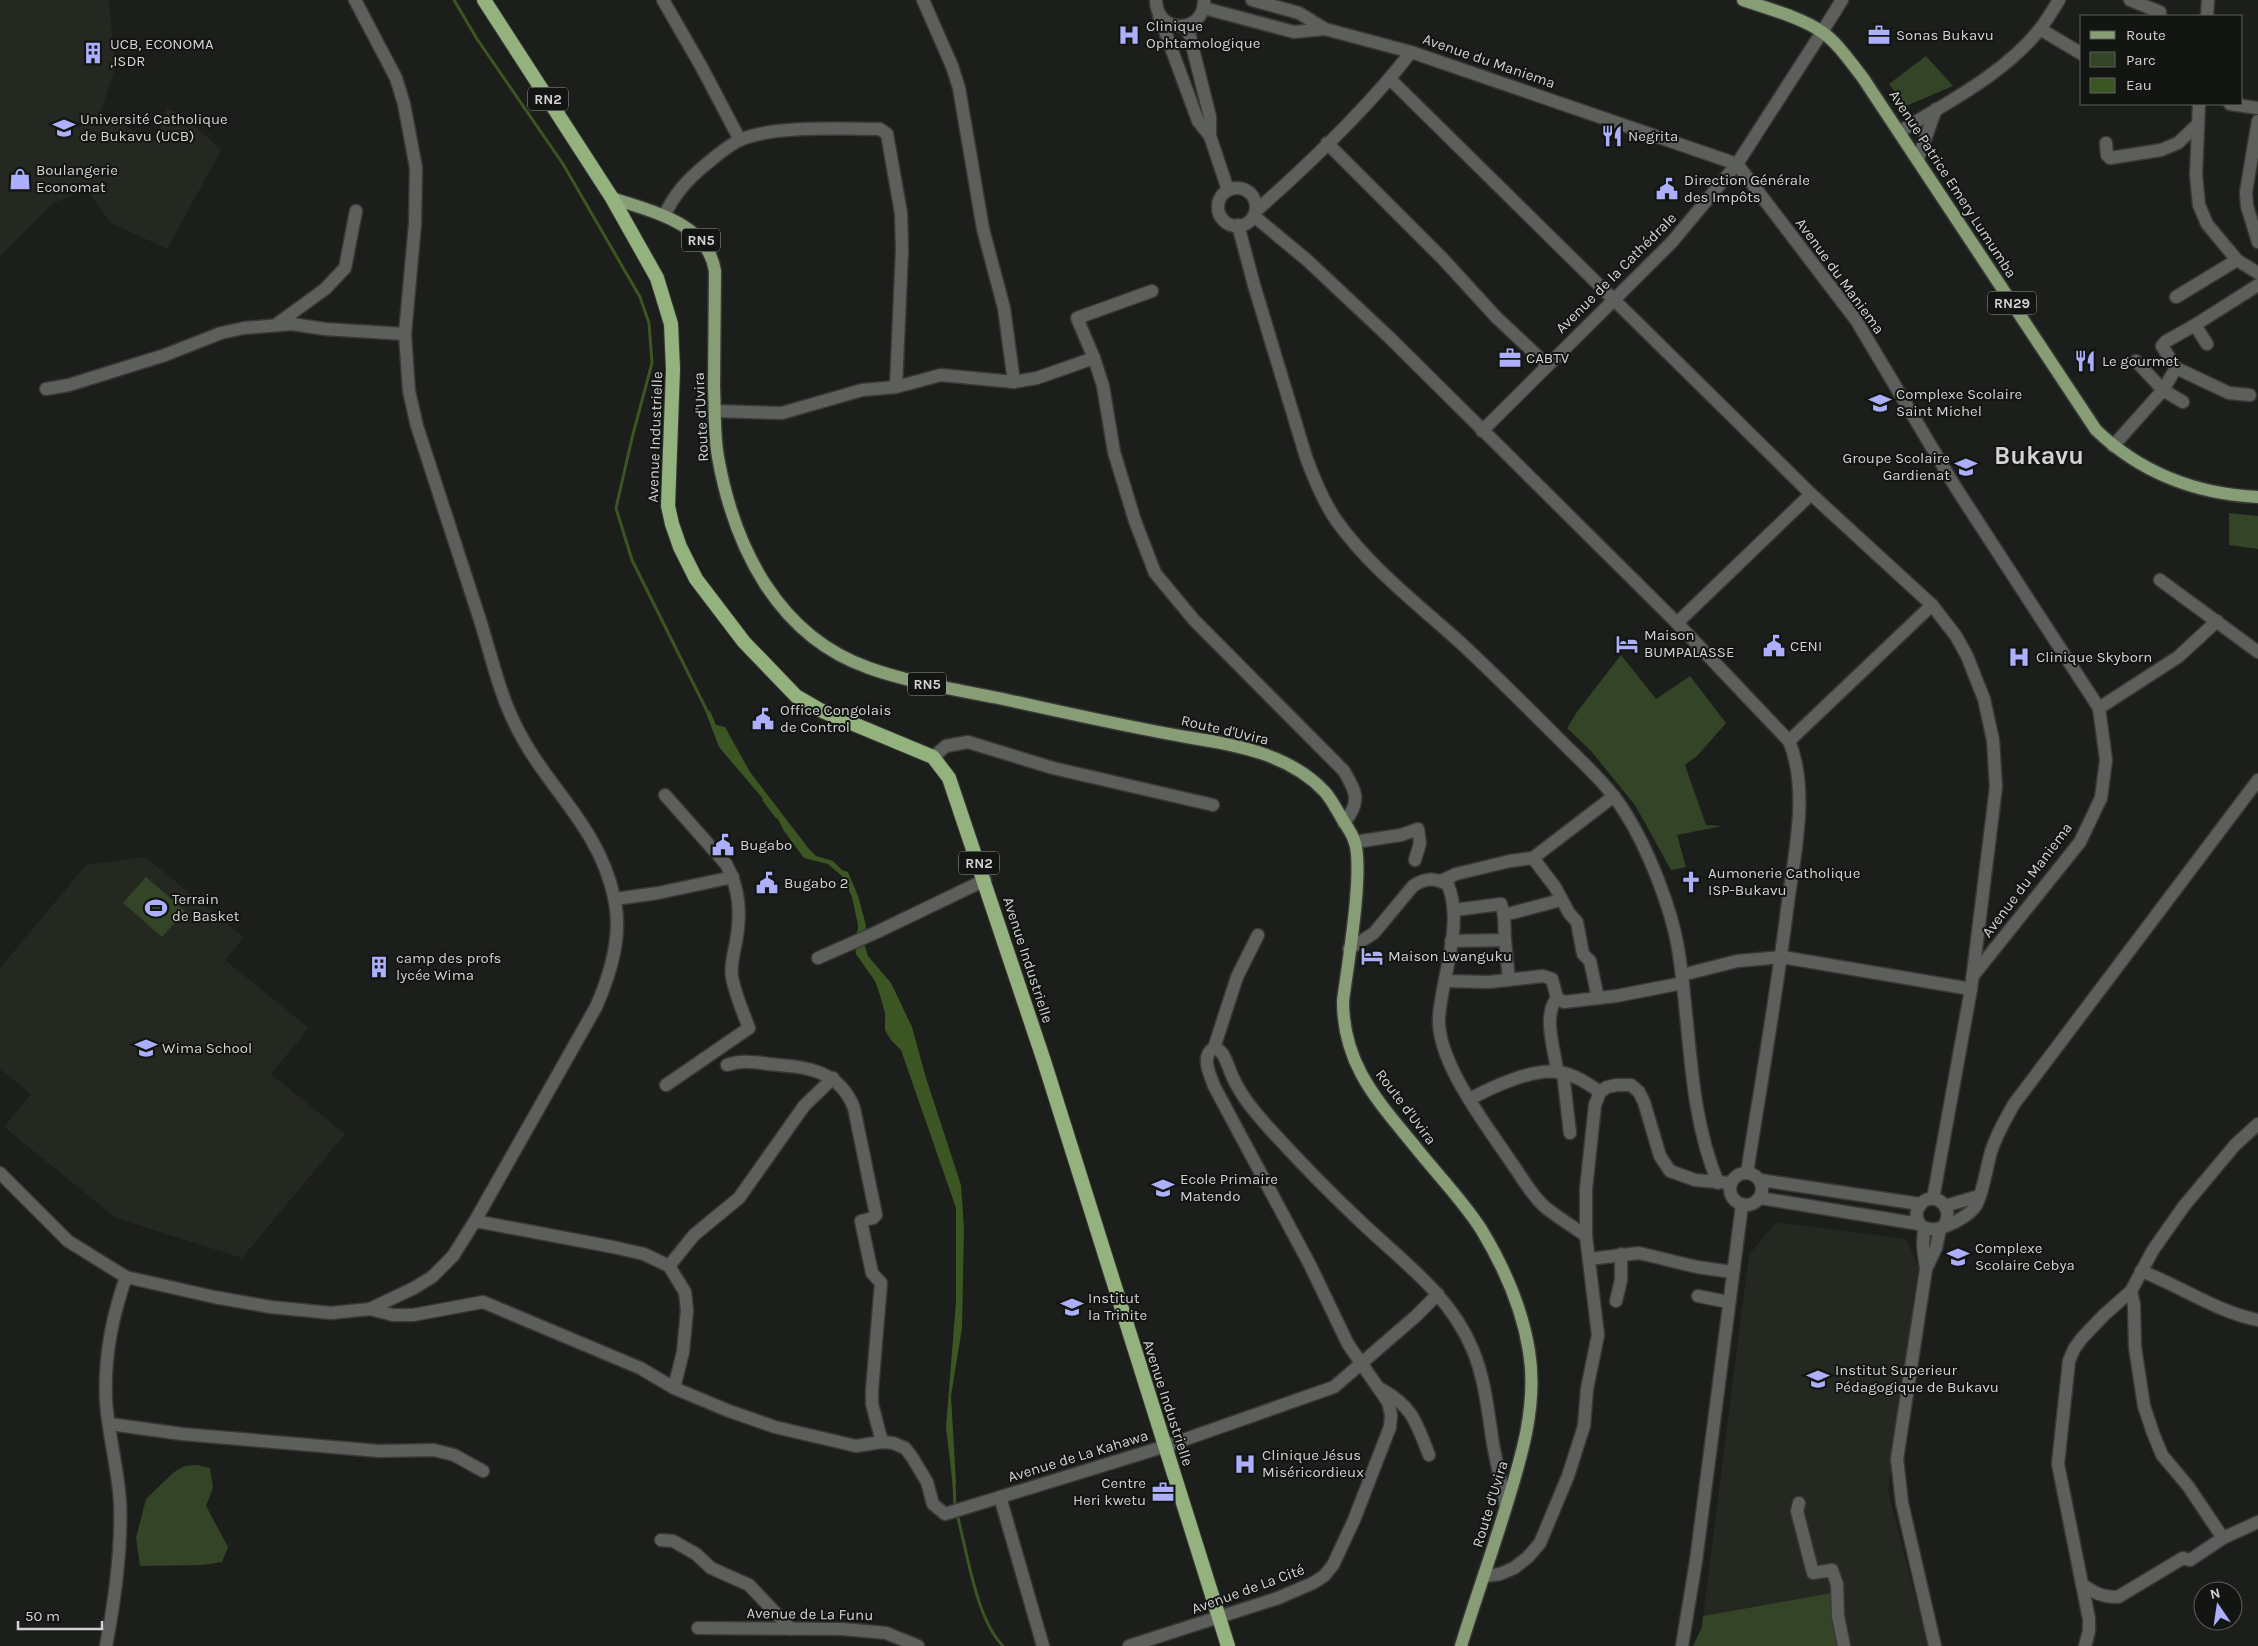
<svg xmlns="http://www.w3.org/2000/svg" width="2258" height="1646" font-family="Karla,sans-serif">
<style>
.built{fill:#242821}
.green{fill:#344527}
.water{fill:#3b5622}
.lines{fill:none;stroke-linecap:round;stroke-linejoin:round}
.stream{stroke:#3b5622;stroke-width:3}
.minor-casing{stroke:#383937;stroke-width:15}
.tertiary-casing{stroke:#383937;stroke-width:15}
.primary-casing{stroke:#383937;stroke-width:15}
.trunk-casing{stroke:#383937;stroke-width:16}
.minor{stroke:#5d5f5c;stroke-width:12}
.tertiary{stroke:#5d5f5c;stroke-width:12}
.primary{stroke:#869d75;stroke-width:12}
.trunk{stroke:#94b27e;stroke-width:14}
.labels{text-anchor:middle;stroke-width:4;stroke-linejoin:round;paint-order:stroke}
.shield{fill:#131512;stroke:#999a98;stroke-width:1}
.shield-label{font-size:14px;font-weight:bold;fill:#d2d3d2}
.poi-label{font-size:15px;fill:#d2d3d2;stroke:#131512;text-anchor:start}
.street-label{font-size:15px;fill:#d2d3d2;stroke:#131512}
.town-label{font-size:25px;font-weight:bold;fill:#d2d3d2;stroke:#131512}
</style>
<rect width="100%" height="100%" fill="#1c1e1b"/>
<!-- built -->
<g class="built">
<path d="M0 0H109L115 68 100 114 154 141 167 109 181 113 221 150 167 249 111 223 87 190 53 203 0 256Z"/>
<path d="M145 857 244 937 225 960 309 1028 271 1074 345 1134 242 1258 116 1218 4 1127 31 1094 0 1069V968L86 865Z"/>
<path d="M1776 1222 1906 1239 1918 1266 1888 1491 1928 1646H1841L1832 1594 1703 1616 1749 1255Z"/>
</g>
<!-- green -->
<g class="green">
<path d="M1926 56 1953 86 1906 106 1889 84Z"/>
<path d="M2229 513 2258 516V549L2229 545Z"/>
<path d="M1621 655 1656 699 1690 676 1726 723 1698 755 1685 765 1706 825 1722 826 1677 835 1686 867 1671 870 1635 805 1591 751 1567 728 1577 712Z"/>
<path d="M146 877 185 911 162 937 123 903Z"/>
<path d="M197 1465 210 1468 213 1488 206 1506 228 1547 222 1562 203 1565 140 1566 136 1538 146 1499 174 1472 185 1466Z"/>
<path d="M1832 1593 1841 1646H1693L1702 1627 1703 1616Z"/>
</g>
<!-- water -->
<path class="water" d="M710 711 716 725 725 727 750 772 809 849 816 856 833 861 842 870 848 872 858 896 866 925 864 944 868 956 891 983 912 1027 926 1078 961 1185 964 1229 962 1328 951 1396 956 1483 953 1487 946 1427 956 1302V1208L901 1050 891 1040 885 1030V1013L880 995 875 981 856 954 854 939 858 929V925L852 897 843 877 828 864 804 858 784 831 775 813 719 747 706 713Z"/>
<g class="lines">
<!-- stream -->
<g class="stream">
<path d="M454 0 477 39 563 164 640 297 649 323 652 363 632 438 616 508 632 560 709 715"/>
<path d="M764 800 777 817"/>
<path d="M954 1481 955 1508"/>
<path d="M957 1514C967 1551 976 1619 1003 1646"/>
</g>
<!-- minor casing -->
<g class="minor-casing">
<g id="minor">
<path d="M663 0 701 66 740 140"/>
<path d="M923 0 952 66 959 88 983 229 1004 308 1014 382"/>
<path d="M1252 0 1299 13 1325 29 1411 52 1737 164 1856 320 1956 488 2099 708 2106 760 2101 798 2080 842 1972 977"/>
<path d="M2130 0 2160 12"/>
<path d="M1204 8 1294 32 1325 29"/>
<path d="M2207 16 2208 0"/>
<path d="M2040 29 2082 54"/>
<path d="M1822 32 1842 0"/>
<path d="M1390 79 1811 494 1932 605 1956 636 1967 656 1984 699 1993 740 1996 787 1971 989 1933 1199"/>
<path d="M2199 104 2196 175 2199 205 2207 224 2237 260 2258 273"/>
<path d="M2230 104 2258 108"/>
<path d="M2258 121 2246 192 2247 206 2258 242"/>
<path d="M1899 132C1948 102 2004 74 2040 29 2047 20 2053 10 2059 0"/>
<path d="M1327 143 1443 259 1496 317 1547 365"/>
<path d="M2106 143 2107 155 2110 158 2161 150 2178 143 2198 124"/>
<path d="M1918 159 1936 109"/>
<path d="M1256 211C1309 164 1367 109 1411 52"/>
<path d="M664 216C674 195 686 181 704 166 715 157 726 147 738 141 769 125 844 129 880 129L887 134 901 213 902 250 896 387"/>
<path d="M1238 225 1254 285 1306 457C1314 479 1323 501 1336 520 1370 568 1420 606 1463 645 1496 676 1528 708 1560 740 1583 763 1609 786 1626 814 1648 849 1671 907 1678 948 1691 1026 1687 1108 1718 1183"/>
<path d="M2176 297 2237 260"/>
<path d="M277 324 325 289 345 268 356 211"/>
<path d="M2195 325 2165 342 2162 346 2176 368 2229 393 2250 395"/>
<path d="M2207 344 2195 325 2258 285"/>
<path d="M1094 358 1077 318 1152 291"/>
<path d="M2136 361 2163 390 2183 402"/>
<path d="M46 389 69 385 165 355 221 333 244 328 292 324 325 329 405 334"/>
<path d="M715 411 782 413 862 390 896 387 941 375 1014 382 1037 378 1094 358 1103 386 1114 452 1135 521 1155 573 1194 620 1344 771C1357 794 1361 801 1344 823"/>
<path d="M2113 446 2163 390 2176 368"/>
<path d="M2160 580 2258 652"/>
<path d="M1677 623 1811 494"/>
<path d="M2099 708 2178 657 2217 621"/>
<path d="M1789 741 1932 605"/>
<path d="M933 757 946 746 968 742 1053 768 1213 805"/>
<path d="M665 795 726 864C740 889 741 914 736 942 734 953 730 965 732 977 735 994 743 1012 749 1028L666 1085"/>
<path d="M1355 842 1401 835 1418 829 1420 843 1415 860"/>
<path d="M1533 858 1555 887 1569 913 1577 922 1583 954 1590 961 1598 998"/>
<path d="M1441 881 1456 874 1510 861 1533 858 1614 796"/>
<path d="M615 899 658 893 733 877"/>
<path d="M1454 910 1501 904 1504 915 1505 940"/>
<path d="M1504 915 1561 900"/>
<path d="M1451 941 1505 940 1509 980"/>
<path d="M1349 949 1374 933 1413 886C1425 878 1435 877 1448 885 1464 924 1442 976 1439 1017 1436 1061 1487 1126 1511 1162 1522 1177 1531 1195 1545 1207 1558 1218 1573 1226 1586 1236"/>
<path d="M818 958 877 932 985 880"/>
<path d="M1682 975 1737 961 1782 957 1971 989"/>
<path d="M1445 981 1489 982 1543 976 1552 979 1557 998 1564 1002 1616 996 1683 983"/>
<path d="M1557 998C1542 1016 1555 1050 1557 1071"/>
<path d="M1214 1048 1237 977 1258 935"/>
<path d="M727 1065C741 1060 754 1062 769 1064 805 1067 839 1069 854 1108L876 1215 873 1218 861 1221 872 1273 881 1283 872 1390V1404L882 1442"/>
<path d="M1563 1073 1570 1133"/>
<path d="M1470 1099C1492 1087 1533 1068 1558 1072 1574 1074 1587 1083 1600 1092"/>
<path d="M475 1221 613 1247 644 1254 669 1266 685 1292 687 1310 683 1352 674 1388"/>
<path d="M1924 1228 1923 1246 1926 1269"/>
<path d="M1589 1259 1639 1253 1697 1267 1732 1272"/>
<path d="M669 1266 694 1235 739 1198 804 1106 833 1078"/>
<path d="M2141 1271C2180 1286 2217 1312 2258 1320"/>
<path d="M2131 1291 2134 1305 2135 1347 2144 1406 2153 1433 2162 1455 2188 1486 2223 1538"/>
<path d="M1698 1296 1728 1302"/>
<path d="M1616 1301 1621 1280V1254"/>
<path d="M370 1309 393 1315H413L483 1302 640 1368 674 1388 729 1411 775 1427 856 1446 882 1442 893 1443 905 1448 912 1457 927 1482 933 1504 945 1514 1166 1446 1334 1387 1416 1316 1438 1294"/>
<path d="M1381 1389C1413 1407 1416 1422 1429 1455"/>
<path d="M110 1424 182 1434 344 1448 379 1451 434 1450 454 1455 483 1471"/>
<path d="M1000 1497 1043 1646"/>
<path d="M1799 1503 1797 1511 1813 1573 1832 1570 1837 1584 1838 1616 1844 1646"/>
<path d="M661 1540 673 1541 696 1554 711 1568 749 1585 791 1629"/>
<path d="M1486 1576 1500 1574 1514 1568 1528 1557 1540 1543 1568 1476 1584 1426 1587 1389 1598 1335 1586 1236V1189L1595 1105 1600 1092 1607 1087 1617 1085H1631L1639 1092 1644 1102 1660 1156 1670 1171 1695 1180 1730 1183"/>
<path d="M2082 1584C2094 1593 2102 1597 2118 1597L2183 1558 2190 1560 2223 1538 2258 1522"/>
<path d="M698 1628 842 1629 886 1633 918 1646"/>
<path d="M1129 1646 1278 1598 1313 1583 1324 1576 1333 1565 1354 1520 1390 1427 1391 1415 1388 1402 1348 1344 1310 1265 1214 1086C1210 1074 1200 1056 1214 1048 1224 1051 1225 1059 1229 1068 1237 1091 1252 1109 1268 1127 1298 1160 1329 1192 1361 1222 1402 1261 1449 1294 1472 1348 1485 1378 1488 1412 1493 1444 1497 1465 1502 1486 1506 1507"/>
<path d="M1935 1646 1902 1503 1897 1459 1926 1269 1936 1248 1940 1229"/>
<path d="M2085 1646 2089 1631V1619L2058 1464 2069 1361 2074 1349 2082 1338 2104 1315 2131 1291 2153 1250 2184 1206 2235 1145 2258 1124"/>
</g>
</g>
<!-- tertiary casing -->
<g class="tertiary-casing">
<g id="tertiary">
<path d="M1156 0C1156 35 1205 34 1204 0"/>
<path d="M1159 15 1198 121 1210 136 1228 190"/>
<path d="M1187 25 1210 117V136"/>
<circle cx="1237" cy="207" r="19"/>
<path d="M1254 216 1308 261 1390 338 1677 623 1789 741C1809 788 1795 853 1788 902 1777 993 1761 1083 1747 1173"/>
<path d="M1482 431 1672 242 1737 164 1822 32"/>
<circle cx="1746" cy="1189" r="16"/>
<path d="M0 1173 68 1241 126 1277 214 1297 271 1307 331 1313 370 1309 414 1288 432 1277 453 1256 475 1221 596 1007C611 973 623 934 614 897 598 824 545 787 515 724 499 692 491 655 480 620 459 555 438 490 417 426L409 391 405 334 415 224 416 168 404 104 396 78 355 0"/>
<path d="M1760 1180 1920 1204"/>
<path d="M1760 1198 1919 1224"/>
<path d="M1945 1206 1979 1196"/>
<path d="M1944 1226C1957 1204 1929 1188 1919 1207 1916 1211 1916 1216 1918 1221 1927 1241 1966 1219 1975 1207 1982 1198 1987 1165 1991 1152 1996 1135 2005 1120 2014 1104L2258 780"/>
<path d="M106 1646C115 1599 122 1550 120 1502 118 1468 108 1434 106 1400 104 1358 112 1317 126 1277"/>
<path d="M1682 1646 1696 1561 1742 1205"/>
</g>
</g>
<!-- primary casing -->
<g class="primary-casing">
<g id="primary">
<path d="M1743 0C1766 8 1803 18 1822 32 1838 43 1851 63 1863 78L2096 430C2141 473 2195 494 2258 497"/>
<path d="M612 198C652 212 707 222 715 271 715 310 714 348 714 387 715 410 714 434 718 457 734 546 777 636 869 668 911 683 955 689 998 698 1063 712 1127 727 1192 738 1238 745 1290 755 1324 791 1330 797 1335 807 1340 815 1344 823 1351 831 1354 840 1365 866 1347 969 1343 1001 1343 1066 1379 1102 1417 1149 1437 1174 1464 1202 1481 1229 1504 1267 1522 1307 1529 1351 1538 1405 1521 1459 1505 1510 1491 1556 1475 1600 1461 1646"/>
</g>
</g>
<!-- trunk casing -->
<g class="trunk-casing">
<path id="trunk" d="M484 0 612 198 657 278 671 324 673 369 668 506 672 524 680 547 696 579 744 642 796 696 820 710 933 757 949 778 1044 1061 1228 1646"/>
</g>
<!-- minor -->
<use href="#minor" class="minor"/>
<!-- tertiary -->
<use href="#tertiary" class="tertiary"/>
<!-- primary -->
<use href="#primary" class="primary"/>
<!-- trunk -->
<use href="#trunk" class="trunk"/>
</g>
<!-- icons -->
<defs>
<g id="hospital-bare" transform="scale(1.725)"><path d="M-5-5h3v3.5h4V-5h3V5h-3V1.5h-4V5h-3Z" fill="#acaffb" stroke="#131512" stroke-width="2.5" paint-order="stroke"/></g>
<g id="office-bare" transform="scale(1.725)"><path d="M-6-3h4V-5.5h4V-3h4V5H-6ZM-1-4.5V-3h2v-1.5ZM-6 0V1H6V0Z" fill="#acaffb" stroke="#131512" stroke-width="2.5" paint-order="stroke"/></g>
<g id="building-bare" transform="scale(1.725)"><path d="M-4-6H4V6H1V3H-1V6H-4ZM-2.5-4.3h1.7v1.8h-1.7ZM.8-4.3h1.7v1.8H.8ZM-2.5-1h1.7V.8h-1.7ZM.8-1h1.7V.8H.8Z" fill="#acaffb" stroke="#131512" stroke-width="2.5" paint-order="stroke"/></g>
<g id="university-bare" transform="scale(1.725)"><path d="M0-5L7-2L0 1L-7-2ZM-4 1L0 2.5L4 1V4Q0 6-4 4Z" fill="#acaffb" stroke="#131512" stroke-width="2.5" paint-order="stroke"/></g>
<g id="restaurant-bare" transform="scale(1.725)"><path d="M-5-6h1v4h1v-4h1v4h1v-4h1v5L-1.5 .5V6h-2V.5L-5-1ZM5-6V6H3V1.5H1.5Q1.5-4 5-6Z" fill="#acaffb" stroke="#131512" stroke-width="2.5" paint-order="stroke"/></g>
<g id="shop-bare" transform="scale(1.725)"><path d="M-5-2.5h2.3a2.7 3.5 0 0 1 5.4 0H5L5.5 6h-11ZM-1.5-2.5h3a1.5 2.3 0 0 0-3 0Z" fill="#acaffb" stroke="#131512" stroke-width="2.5" paint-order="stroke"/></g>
<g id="civic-bare" transform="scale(1.725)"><path d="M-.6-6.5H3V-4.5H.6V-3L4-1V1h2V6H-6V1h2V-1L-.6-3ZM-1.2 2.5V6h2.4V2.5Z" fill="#acaffb" stroke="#131512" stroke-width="2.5" paint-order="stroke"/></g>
<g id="school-bare" transform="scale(1.725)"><path d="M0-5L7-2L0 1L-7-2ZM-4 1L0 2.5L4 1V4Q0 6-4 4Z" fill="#acaffb" stroke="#131512" stroke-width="2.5" paint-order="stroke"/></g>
<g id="hotel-bare" transform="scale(1.725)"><path d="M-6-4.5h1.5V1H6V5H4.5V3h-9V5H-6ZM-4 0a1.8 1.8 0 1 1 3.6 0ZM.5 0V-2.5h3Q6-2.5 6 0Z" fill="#acaffb" stroke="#131512" stroke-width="2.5" paint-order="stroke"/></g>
<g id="church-bare" transform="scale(1.725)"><path d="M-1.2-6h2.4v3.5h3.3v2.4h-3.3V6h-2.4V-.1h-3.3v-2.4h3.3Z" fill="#acaffb" stroke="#131512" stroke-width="2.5" paint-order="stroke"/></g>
<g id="stadium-bare" transform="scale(1.725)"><path d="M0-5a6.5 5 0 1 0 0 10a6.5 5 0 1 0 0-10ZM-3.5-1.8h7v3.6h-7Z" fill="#acaffb" stroke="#131512" stroke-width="2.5" paint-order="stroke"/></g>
</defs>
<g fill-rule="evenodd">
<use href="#hospital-bare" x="1129" y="35"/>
<use href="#office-bare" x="1879" y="35"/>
<use href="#building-bare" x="93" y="53"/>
<use href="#university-bare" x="64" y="128"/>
<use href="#restaurant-bare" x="1612" y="136"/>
<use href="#shop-bare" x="20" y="179"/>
<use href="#civic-bare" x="1667" y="189"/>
<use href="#office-bare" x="1510" y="358"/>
<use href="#restaurant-bare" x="2085" y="361"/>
<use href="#school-bare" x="1880" y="403"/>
<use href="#school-bare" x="1966" y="467"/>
<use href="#hotel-bare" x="1627" y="644"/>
<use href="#civic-bare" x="1774" y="646"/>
<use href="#hospital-bare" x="2019" y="657"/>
<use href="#civic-bare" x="763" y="719"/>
<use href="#civic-bare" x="723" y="845"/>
<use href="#church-bare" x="1691" y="882"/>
<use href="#civic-bare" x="767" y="883"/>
<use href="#stadium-bare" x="156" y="908"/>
<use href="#hotel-bare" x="1372" y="956"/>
<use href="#building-bare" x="379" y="967"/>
<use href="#school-bare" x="146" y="1048"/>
<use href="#school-bare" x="1163" y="1188"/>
<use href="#school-bare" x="1958" y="1257"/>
<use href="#school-bare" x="1072" y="1307"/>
<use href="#school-bare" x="1818" y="1379"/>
<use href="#hospital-bare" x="1245" y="1464"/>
<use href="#office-bare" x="1163" y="1492"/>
</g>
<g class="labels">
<!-- shield labels -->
<g class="shield">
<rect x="528" y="87.5" width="40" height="23" rx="4"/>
<rect x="682" y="228.5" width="38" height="23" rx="4"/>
<rect x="1988" y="291.5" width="48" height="23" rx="4"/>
<rect x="908" y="672.5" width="38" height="23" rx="4"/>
<rect x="959" y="851.5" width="40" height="23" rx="4"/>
</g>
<g class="shield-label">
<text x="548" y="104">RN2</text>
<text x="701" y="245">RN5</text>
<text x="2012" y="308">RN29</text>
<text x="927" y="689">RN5</text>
<text x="979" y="868">RN2</text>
</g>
<!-- poi labels -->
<g class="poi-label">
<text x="1146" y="31">Clinique<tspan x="1146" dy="17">Ophtamologique</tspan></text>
<text x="1896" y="40">Sonas Bukavu</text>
<text x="110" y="49">UCB, ECONOMA<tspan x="110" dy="17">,ISDR</tspan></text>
<text x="80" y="124">Université Catholique<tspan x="80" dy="17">de Bukavu (UCB)</tspan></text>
<text x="1628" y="141">Negrita</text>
<text x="36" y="175">Boulangerie<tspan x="36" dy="17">Economat</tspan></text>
<text x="1684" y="185">Direction Générale<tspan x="1684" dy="17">des Impôts</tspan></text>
<text x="1526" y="363">CABTV</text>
<text x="2102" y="366">Le gourmet</text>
<text x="1896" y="399">Complexe Scolaire<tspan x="1896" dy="17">Saint Michel</tspan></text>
<text x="1950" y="463" text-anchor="end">Groupe Scolaire<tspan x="1950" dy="17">Gardienat</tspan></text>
<text x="1644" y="640">Maison<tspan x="1644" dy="17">BUMPALASSE</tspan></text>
<text x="1790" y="651">CENI</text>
<text x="2036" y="662">Clinique Skyborn</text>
<text x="780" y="715">Office Congolais<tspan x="780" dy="17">de Control</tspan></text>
<text x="740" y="850">Bugabo</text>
<text x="1708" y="878">Aumonerie Catholique<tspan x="1708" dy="17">ISP-Bukavu</tspan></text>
<text x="784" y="888">Bugabo 2</text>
<text x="172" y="904">Terrain<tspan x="172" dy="17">de Basket</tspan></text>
<text x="1388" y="961">Maison Lwanguku</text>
<text x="396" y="963">camp des profs<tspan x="396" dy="17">lycée Wima</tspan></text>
<text x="162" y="1053">Wima School</text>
<text x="1180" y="1184">Ecole Primaire<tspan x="1180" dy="17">Matendo</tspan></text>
<text x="1975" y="1253">Complexe<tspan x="1975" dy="17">Scolaire Cebya</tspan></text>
<text x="1088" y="1303">Institut<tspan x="1088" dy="17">la Trinite</tspan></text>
<text x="1835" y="1375">Institut Superieur<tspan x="1835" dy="17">Pédagogique de Bukavu</tspan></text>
<text x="1262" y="1460">Clinique Jésus<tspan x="1262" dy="17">Miséricordieux</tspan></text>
<text x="1146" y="1488" text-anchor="end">Centre<tspan x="1146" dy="17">Heri kwetu</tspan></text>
</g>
<!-- street labels -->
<g class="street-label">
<text transform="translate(1489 61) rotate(19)" y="5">Avenue du Maniema</text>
<text transform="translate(1953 184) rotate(57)" y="5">Avenue Patrice Emery Lumumba</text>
<text transform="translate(1616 273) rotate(-45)" y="5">Avenue de la Cathédrale</text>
<text transform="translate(1840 276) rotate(54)" y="5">Avenue du Maniema</text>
<text transform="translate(701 417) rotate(-93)" y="5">Route d'Uvira</text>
<text transform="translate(655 437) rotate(-88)" y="5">Avenue Industrielle</text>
<text transform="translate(1225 730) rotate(13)" y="5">Route d'Uvira</text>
<text transform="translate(2027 880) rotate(-53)" y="5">Avenue du Maniema</text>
<text transform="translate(1028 960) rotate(72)" y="5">Avenue Industrielle</text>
<text transform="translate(1406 1107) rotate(53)" y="5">Route d'Uvira</text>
<text transform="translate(1168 1403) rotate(72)" y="5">Avenue Industrielle</text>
<text transform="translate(1078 1456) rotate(-17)" y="5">Avenue de La Kahawa</text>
<text transform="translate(1490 1504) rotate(-73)" y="5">Route d'Uvira</text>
<text transform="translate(1248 1589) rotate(-20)" y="5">Avenue de La Cité</text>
<text transform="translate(810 1614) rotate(1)" y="5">Avenue de La Funu</text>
</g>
<!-- town labels -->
<g class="town-label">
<text x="2039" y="464">Bukavu</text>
</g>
</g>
<!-- legend -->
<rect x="2080" y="15" width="162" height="90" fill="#131512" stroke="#5f615f"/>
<rect x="2090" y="31" width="25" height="8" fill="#869d75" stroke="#5f615f"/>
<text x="2126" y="40" font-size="15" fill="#d2d3d2">Route</text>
<rect x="2090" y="52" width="25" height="15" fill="#344527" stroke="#5f615f"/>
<text x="2126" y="65" font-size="15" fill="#d2d3d2">Parc</text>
<rect x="2090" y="78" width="25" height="15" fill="#3b5622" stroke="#5f615f"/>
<text x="2126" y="90" font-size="15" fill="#d2d3d2">Eau</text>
<!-- north arrow -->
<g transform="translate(2218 1606) rotate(347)"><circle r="24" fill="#131512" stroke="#5f615f"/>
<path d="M0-4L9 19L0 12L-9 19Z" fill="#acaffb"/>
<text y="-8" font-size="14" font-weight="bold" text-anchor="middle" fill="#d2d3d2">N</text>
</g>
<!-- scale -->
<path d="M18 1621v8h84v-8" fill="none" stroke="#d2d3d2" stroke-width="2.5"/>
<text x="25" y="1621" font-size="15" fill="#d2d3d2" stroke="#131512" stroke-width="4" paint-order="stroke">50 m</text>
</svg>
